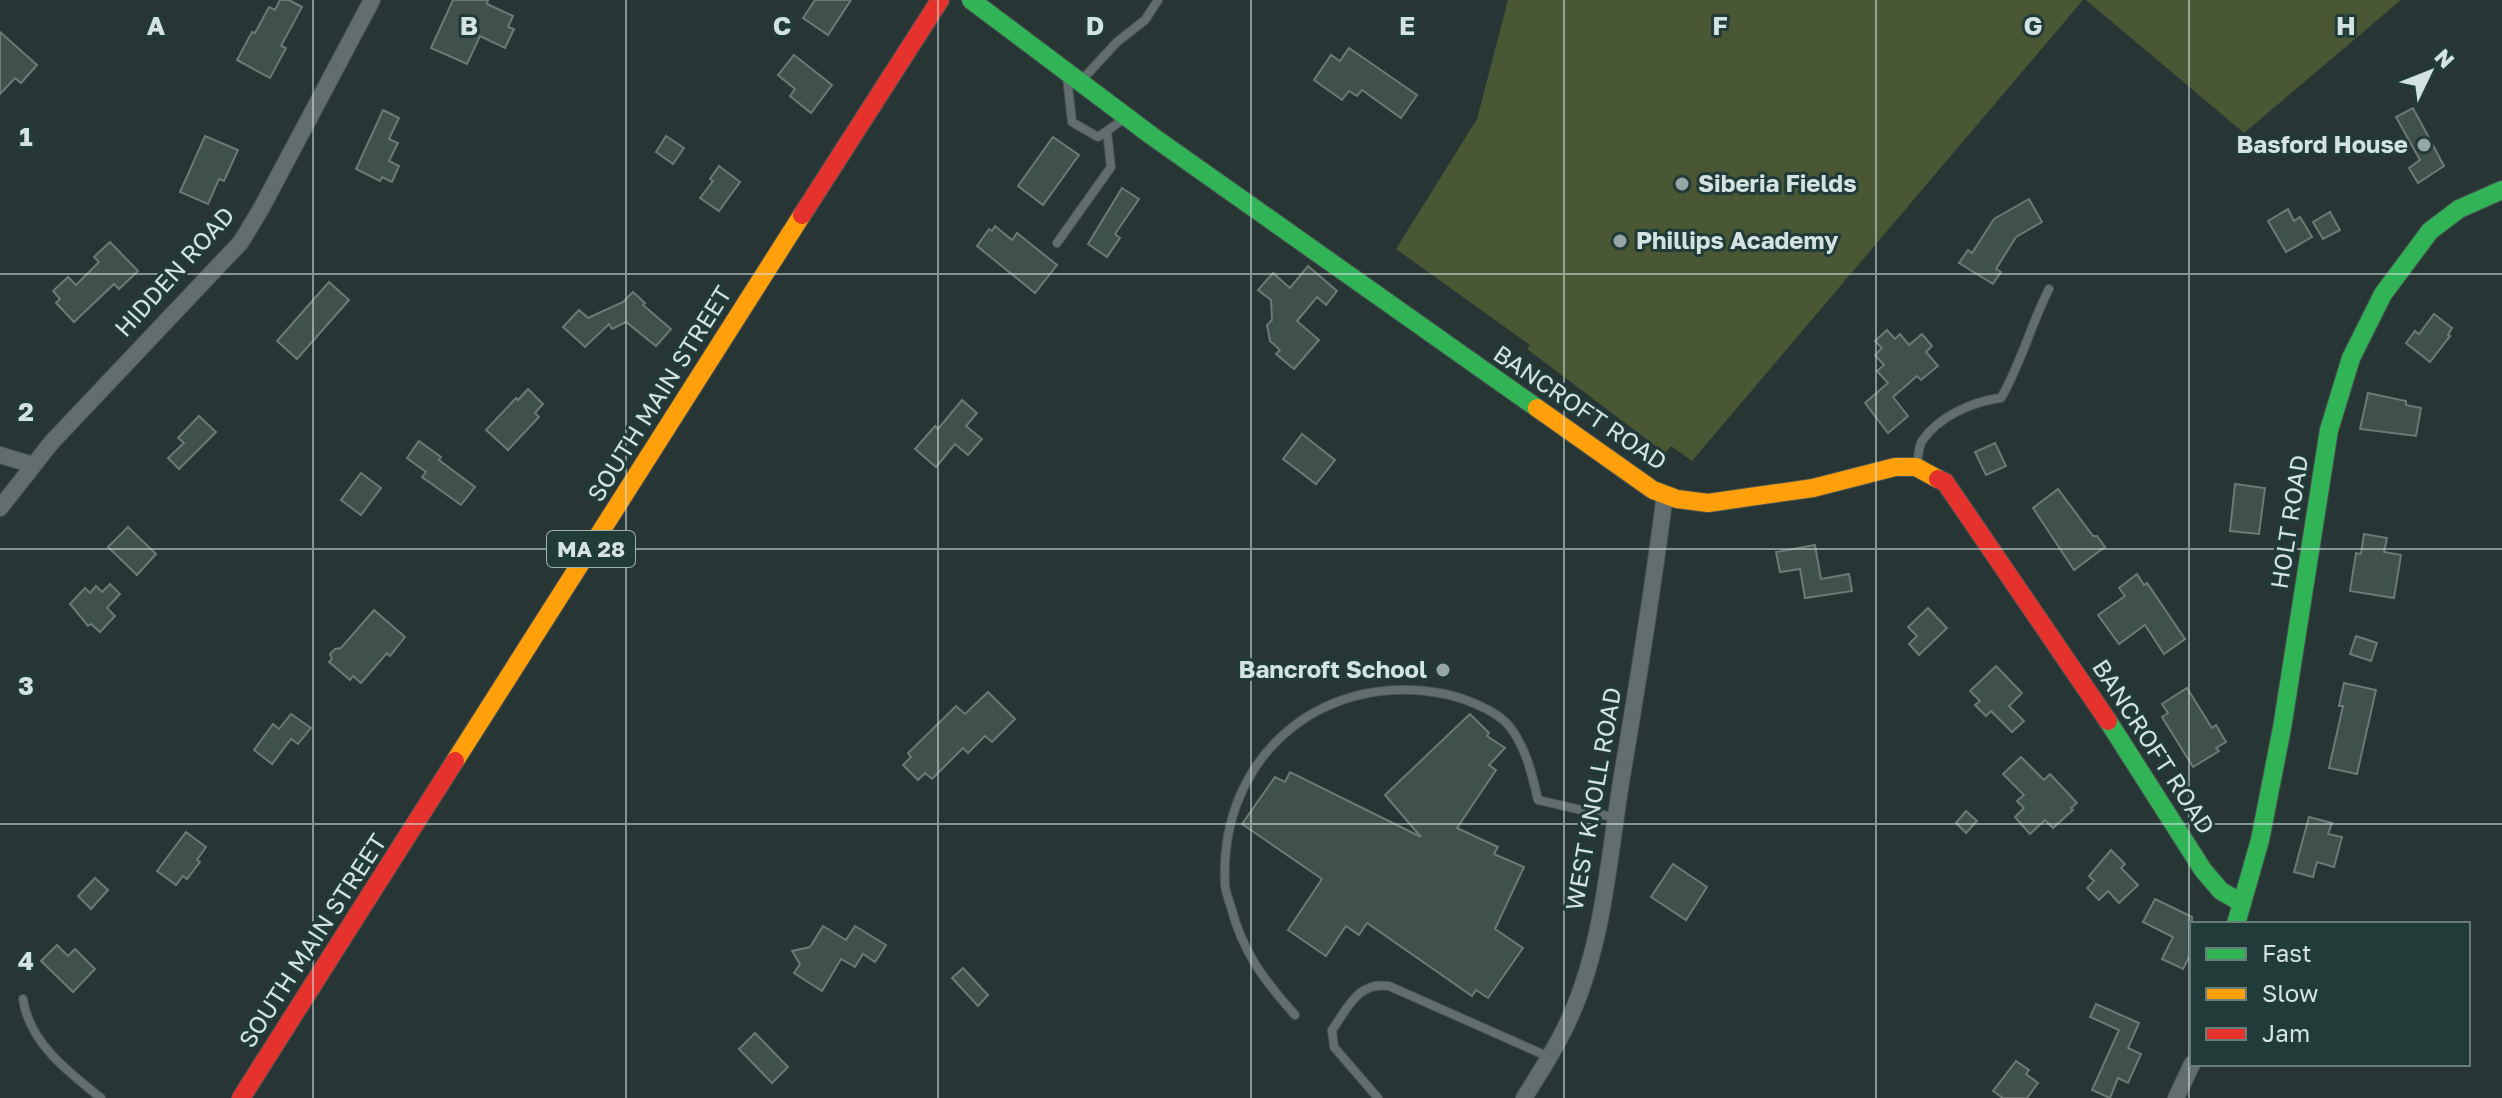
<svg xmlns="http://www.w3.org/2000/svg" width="2502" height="1098" font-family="'Golos Text',sans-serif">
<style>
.garden{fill:#4a5734}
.building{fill:#40504a;stroke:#6d7975;stroke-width:2}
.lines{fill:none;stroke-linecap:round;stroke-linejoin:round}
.lane-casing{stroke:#475352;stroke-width:10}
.street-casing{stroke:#475352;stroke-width:18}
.fast-casing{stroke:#475352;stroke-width:20}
.slow-casing{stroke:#475352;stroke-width:20}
.jam-casing{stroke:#475352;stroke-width:20}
.lane{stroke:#626e6d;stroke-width:8}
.street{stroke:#626e6d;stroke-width:16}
.fast{stroke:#30b455;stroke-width:18}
.slow{stroke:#ff9f0a;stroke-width:18}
.jam{stroke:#e5322d;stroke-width:18}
.grid{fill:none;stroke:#d4e3e1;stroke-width:2;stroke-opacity:0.55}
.poi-dot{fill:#97a6a4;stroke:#213b39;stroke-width:3}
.labels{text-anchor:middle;stroke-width:6;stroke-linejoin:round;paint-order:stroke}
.shield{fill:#213b39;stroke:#9eb1af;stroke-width:2}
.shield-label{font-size:22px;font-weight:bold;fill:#d4e3e1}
.poi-label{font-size:24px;font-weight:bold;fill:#d4e3e1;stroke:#213b39;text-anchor:end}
.street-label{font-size:24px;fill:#d4e3e1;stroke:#213b39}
.grid-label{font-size:26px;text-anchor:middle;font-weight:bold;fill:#d4e3e1;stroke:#213b39;stroke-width:6;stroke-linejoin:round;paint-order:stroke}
</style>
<rect width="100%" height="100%" fill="#273534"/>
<!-- garden -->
<g class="garden">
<path d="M1508 0H2083L1692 461 1671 446 1665 453 1527 349 1530 345 1396 249 1477 119Z"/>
<path d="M2086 0H2401L2244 133Z"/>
</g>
<!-- building -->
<g class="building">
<path d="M280 0H289L302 7 281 46 286 48 270 78 237 60 252 32 255 33 269 7 275 10Z"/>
<path d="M453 0H488L487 4 513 16 508 27 514 29 505 48 480 36 467 64 431 48Z"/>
<path d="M815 0H851L828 35 803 18Z"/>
<path d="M0 32 37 65 21 83 15 78 0 94Z"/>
<path d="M1349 48 1417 95 1401 118 1362 90 1357 96 1349 91 1342 100 1314 80 1331 55 1340 61Z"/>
<path d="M794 55 832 85 811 113 790 96 795 89 778 75Z"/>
<path d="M2413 108 2444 166 2418 183 2409 168 2420 160 2396 117Z"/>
<path d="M383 110 399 118 389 139 398 143 389 161 399 166 392 182 382 177 380 181 356 169Z"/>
<path d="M205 136 238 150 224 181 219 179 208 204 180 192Z"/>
<path d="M666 136 684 148 673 164 656 152Z"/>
<path d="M1053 137 1079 155 1043 205 1018 186Z"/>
<path d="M719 166 740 182 719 211 700 198 713 181 710 179Z"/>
<path d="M1122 188 1139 199 1115 234 1120 238 1107 257 1088 244Z"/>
<path d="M2029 199 2042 222 2016 237 1996 269 2001 272 1993 284 1959 263 1968 250 1972 253 1994 219Z"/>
<path d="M2288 209 2294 221 2300 217 2312 237 2286 252 2268 221Z"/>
<path d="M2330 212 2340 230 2323 239 2313 222Z"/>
<path d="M995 226 1012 240 1017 233 1057 265 1035 293 977 246 989 229 992 231Z"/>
<path d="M110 242 138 271 119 289 114 284 74 322 56 303 60 299 53 291 68 277 76 285 99 262 94 257Z"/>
<path d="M1308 266 1337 291 1326 305 1317 297 1297 321 1319 340 1294 369 1276 354 1280 350 1270 341 1267 325 1272 320 1271 300 1258 290 1273 273 1290 288Z"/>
<path d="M329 282 349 300 297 359 277 341Z"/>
<path d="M633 292 645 303 643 305 671 329 656 346 626 322 612 329 609 324 585 347 563 327 579 310 588 318 623 302Z"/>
<path d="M2434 314 2452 328 2448 335 2450 336 2430 362 2406 343 2415 331 2419 334Z"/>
<path d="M1887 330 1895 339 1900 334 1909 345 1922 334 1932 346 1926 352 1938 366 1921 380 1917 376 1893 397 1908 416 1888 433 1865 403 1888 383 1877 371 1884 365 1875 355 1882 348 1875 341Z"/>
<path d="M528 389 543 404 535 413 539 417 508 450 486 430 516 398 518 400Z"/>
<path d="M2368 393 2406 401V405L2421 408 2416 436 2360 429Z"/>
<path d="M962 400 977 413 966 426 982 439 968 455 955 444 936 467 915 449 935 426 938 429Z"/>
<path d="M199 416 216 432 179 469 168 458 184 443 178 438Z"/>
<path d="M1302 434 1335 460 1316 484 1283 459Z"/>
<path d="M419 441 441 457 439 460 475 487 461 505 422 477 426 472 407 458Z"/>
<path d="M1995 443 2006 466 1986 475 1975 452Z"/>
<path d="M361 473 381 488 361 515 341 500Z"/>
<path d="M2235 484 2265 488 2259 534 2230 531Z"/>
<path d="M2058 489 2093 536H2097L2105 547 2074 570 2033 508Z"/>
<path d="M128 527 156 554 137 575 108 547Z"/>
<path d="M2364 534 2387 538 2384 552 2401 555 2394 598 2350 591 2356 553 2361 554Z"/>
<path d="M1815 545 1821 579 1849 574 1852 591 1805 598 1800 569 1780 572 1776 552Z"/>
<path d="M2137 574 2144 585 2147 583 2185 639 2164 654 2145 625 2119 644 2098 615 2125 596 2119 588Z"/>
<path d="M110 584 120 594 107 608 115 616 100 632 91 624 88 626 70 604 85 588 90 593 96 586 102 592Z"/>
<path d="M1928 608 1947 628 1919 655 1909 644 1917 636 1908 627Z"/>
<path d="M374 610 405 637 390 656 387 653 361 683 353 676 350 680 329 662 332 659 330 654 335 649 341 648Z"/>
<path d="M2356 636 2377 643 2371 661 2350 654Z"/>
<path d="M1996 666 2022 693 2009 706 2024 721 2012 732 1991 711 1986 716 1975 705 1980 701 1970 691Z"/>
<path d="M2344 683 2376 690 2357 774 2329 768 2343 706H2339Z"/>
<path d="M2187 688 2212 728 2216 725 2226 742 2216 748 2219 751 2193 767 2162 717 2168 713 2162 704Z"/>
<path d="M988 692 1015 719 992 742 985 736 968 753 963 748 932 779 925 773 918 780 903 765 911 757 908 753 956 706 965 714Z"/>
<path d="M291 714 311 728 298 744 291 739 272 764 254 750 273 724 279 729Z"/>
<path d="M1470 714 1489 733 1487 736 1505 748 1489 765 1496 770 1457 828 1498 847 1494 854 1524 867 1495 929 1523 948 1488 998 1476 990 1472 996 1367 923 1359 935 1346 926 1326 956 1288 930 1322 879 1242 824 1275 777 1285 782 1290 772 1421 837 1385 795Z"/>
<path d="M2021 757 2044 780 2050 774 2077 803 2071 808 2073 810 2053 828 2045 820 2030 834 2015 817 2024 808 2017 801 2024 795 2003 774Z"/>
<path d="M1966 811 1977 821 1966 833 1956 823Z"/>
<path d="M2309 817 2332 823 2328 834 2342 837 2334 867 2317 862 2313 877 2294 872Z"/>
<path d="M186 832 206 847 197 860 200 862 187 879 183 876 176 885 157 871Z"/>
<path d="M2111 850 2125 864 2121 868 2138 885 2119 903 2108 891 2099 900 2087 888 2094 881 2089 876Z"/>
<path d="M1673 864 1707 887 1686 920 1651 897Z"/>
<path d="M95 878 108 890 91 909 78 896Z"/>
<path d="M2155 899 2192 917V951L2183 969 2162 959 2173 937 2143 922Z"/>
<path d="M823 926 846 940 855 926 886 945 875 962 863 954 855 967 841 959 822 991 794 973 800 964 792 951 810 947Z"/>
<path d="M57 945 68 956 75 949 95 969 73 992 41 961Z"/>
<path d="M963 968 988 995 978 1006 952 978Z"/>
<path d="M2096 1004 2139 1023 2128 1048 2141 1054 2128 1083 2118 1078 2110 1098 2092 1090 2119 1030 2090 1017Z"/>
<path d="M755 1033 788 1067 772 1083 739 1049Z"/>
<path d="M2016 1061 2029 1070 2026 1074 2038 1083 2027 1098H2003L1993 1091Z"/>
</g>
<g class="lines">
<!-- lane casing -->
<g class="lane-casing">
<g id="lane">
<path d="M1067 77 1072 122 1098 137 1124 119"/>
<path d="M1080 82 1117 42 1145 20 1158 0"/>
<path d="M1057 243 1111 167 1107 131"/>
<path d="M1917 467C1918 459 1918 448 1922 441 1938 417 1973 401 2001 398 2021 364 2031 324 2049 289"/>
<path d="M23 999C29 1042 68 1072 101 1098"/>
<path d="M1295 1015C1264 980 1243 953 1231 907 1229 900 1225 891 1225 884 1219 759 1318 672 1440 693 1461 697 1496 709 1510 727 1526 748 1532 774 1538 800L1616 818"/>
<path d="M1378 1098 1334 1047 1332 1030C1348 1008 1358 981 1389 986L1549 1057"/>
</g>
</g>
<!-- street casing -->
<g class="street-casing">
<g id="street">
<path d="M0 455 33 465"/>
<path d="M0 508 51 443 241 242 262 207 372 0"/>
<path d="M1524 1098C1541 1071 1559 1043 1572 1013 1604 939 1609 855 1622 776 1638 682 1653 588 1665 494"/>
<path d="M2176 1098 2192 1064"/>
</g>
</g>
<!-- fast casing -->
<g class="fast-casing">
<g id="fast">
<path d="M971 0 1152 136 1537 408"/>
<path d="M2108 721 2203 870 2221 891 2242 903"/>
<path d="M2236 924 2260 840 2282 728 2329 430 2351 358 2383 294 2430 231 2459 209 2502 190"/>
</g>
</g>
<!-- slow casing -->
<g class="slow-casing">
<g id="slow">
<path d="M1537 408 1653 490 1677 499 1708 503 1813 488 1895 467H1916L1938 479"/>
<path d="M455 761 802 215"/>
</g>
</g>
<!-- jam casing -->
<g class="jam-casing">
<g id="jam">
<path d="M802 215 940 0"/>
<path d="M1938 479 1945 482 2108 721"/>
<path d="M241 1098 455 761"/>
</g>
</g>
<!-- lane -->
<use href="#lane" class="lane"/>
<!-- street -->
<use href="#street" class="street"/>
<!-- fast -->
<use href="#fast" class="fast"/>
<!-- slow -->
<use href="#slow" class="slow"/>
<!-- jam -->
<use href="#jam" class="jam"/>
</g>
<!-- grid -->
<path class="grid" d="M313 0V1098M626 0V1098M938 0V1098M1251 0V1098M1564 0V1098M1876 0V1098M2189 0V1098M0 274H2502M0 549H2502M0 824H2502"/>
<!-- markers -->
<g class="poi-dot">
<circle cx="2424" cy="145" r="8"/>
<circle cx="1682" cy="184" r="8"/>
<circle cx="1620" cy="241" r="8"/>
<circle cx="1443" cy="670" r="8"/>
</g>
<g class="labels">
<!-- shield labels -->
<rect class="shield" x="547" y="531" width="88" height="36" rx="6"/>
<g class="shield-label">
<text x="591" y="557">MA 28</text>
</g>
<!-- poi labels -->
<g class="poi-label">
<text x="2408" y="153">Basford House</text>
<text x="1698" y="192" text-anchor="start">Siberia Fields</text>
<text x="1636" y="249" text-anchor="start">Phillips Academy</text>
<text x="1427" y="678">Bancroft School</text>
</g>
<!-- street labels -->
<g class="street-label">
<text transform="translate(175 272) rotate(-48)" y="8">HIDDEN ROAD</text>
<text transform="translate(660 394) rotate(-58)" y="8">SOUTH MAIN STREET</text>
<text transform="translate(1580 408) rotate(34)" y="8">BANCROFT ROAD</text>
<text transform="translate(2290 522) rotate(-81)" y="8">HOLT ROAD</text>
<text transform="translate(2153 747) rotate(57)" y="8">BANCROFT ROAD</text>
<text transform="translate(1594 799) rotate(-80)" y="8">WEST KNOLL ROAD</text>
<text transform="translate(313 941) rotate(-57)" y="8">SOUTH MAIN STREET</text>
</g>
</g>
<g class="grid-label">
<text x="156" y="35">A</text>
<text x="469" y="35">B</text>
<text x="782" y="35">C</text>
<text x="1095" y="35">D</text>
<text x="1407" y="35">E</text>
<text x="1720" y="35">F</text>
<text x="2033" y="35">G</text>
<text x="2346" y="35">H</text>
<text x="26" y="146">1</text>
<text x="26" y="421">2</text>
<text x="26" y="695">3</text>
<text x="26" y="970">4</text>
</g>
<!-- legend -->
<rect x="2190" y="922" width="280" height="144" fill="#213b39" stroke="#697e7c" stroke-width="2"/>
<rect x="2206" y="948" width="40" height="12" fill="#30b455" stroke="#697e7c" stroke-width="2"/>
<text x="2262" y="962" font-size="24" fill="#d4e3e1">Fast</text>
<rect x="2206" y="988" width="40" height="12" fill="#ff9f0a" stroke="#697e7c" stroke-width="2"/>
<text x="2262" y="1002" font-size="24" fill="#d4e3e1">Slow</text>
<rect x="2206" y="1028" width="40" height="12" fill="#e5322d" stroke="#697e7c" stroke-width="2"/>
<text x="2262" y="1042" font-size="24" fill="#d4e3e1">Jam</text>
<!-- north arrow -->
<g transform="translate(2430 72) rotate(47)" stroke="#213b39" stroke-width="6" paint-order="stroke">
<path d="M0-6L14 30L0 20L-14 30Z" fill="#d4e3e1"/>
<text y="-12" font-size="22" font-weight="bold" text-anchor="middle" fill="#d4e3e1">N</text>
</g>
</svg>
